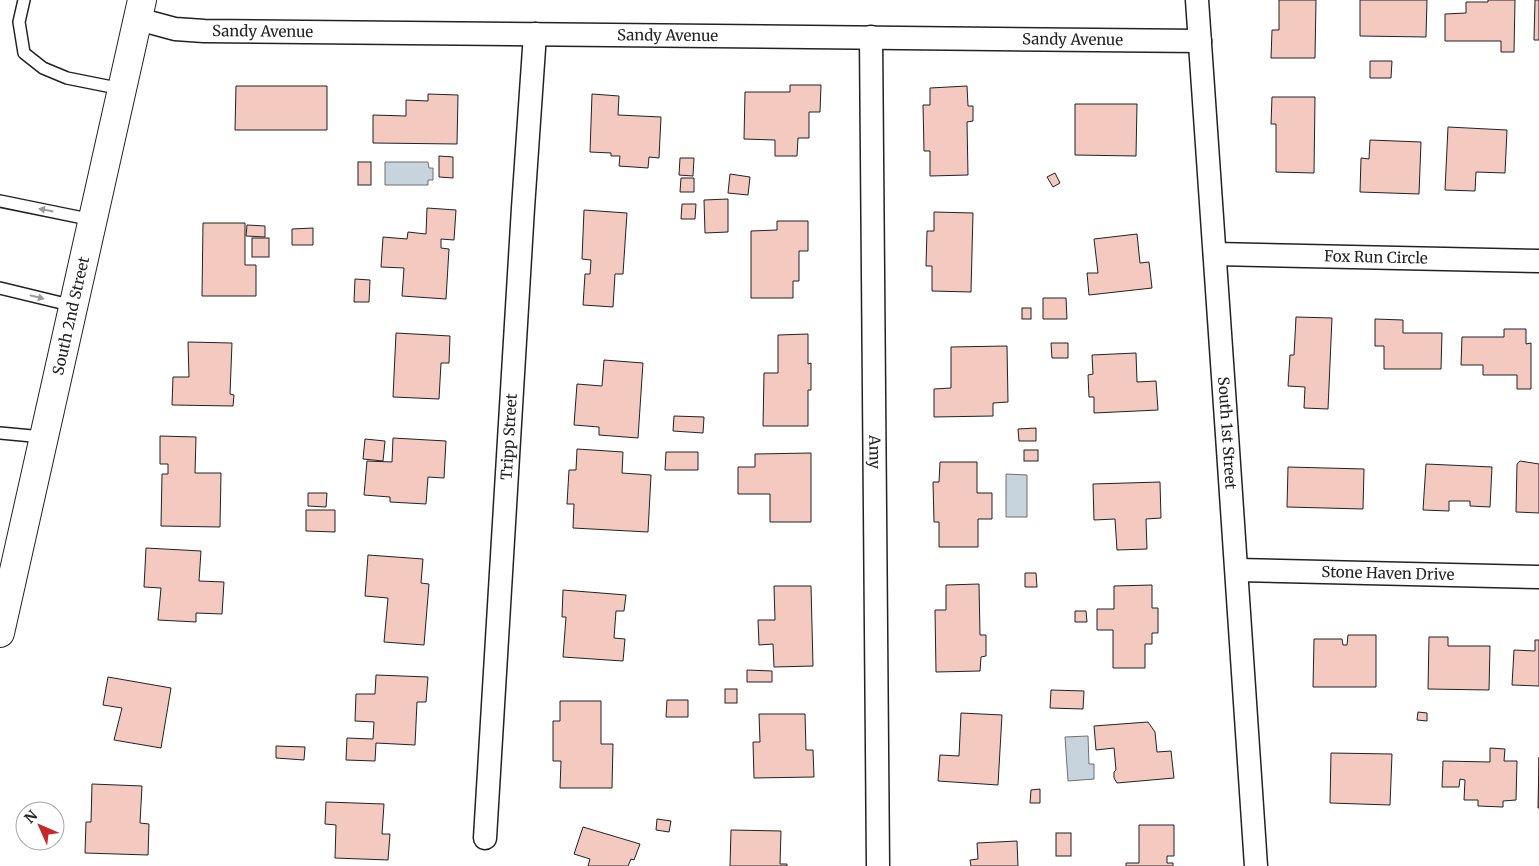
<svg xmlns="http://www.w3.org/2000/svg" width="1539" height="866" font-family="Merriweather,serif">
<style>
.water{fill:#c7d3dd;stroke:#6f6f6f}
.building{fill:#f3c9c0;stroke:#222}
.lines{fill:none;stroke-linecap:round;stroke-linejoin:round}
.service-casing{stroke:#222;stroke-width:14}
.minor-casing{stroke:#222;stroke-width:25}
.secondary-casing{stroke:#222;stroke-width:30}
.service{stroke:#fff;stroke-width:11}
.minor{stroke:#fff;stroke-width:22}
.secondary{stroke:#fff;stroke-width:28}
.oneway{fill:#9c9c9c}
.labels{text-anchor:middle;stroke-width:4;stroke-linejoin:round;paint-order:stroke}
.street-label{font-size:15px;fill:#222;stroke:#fff}
</style>
<rect width="100%" height="100%" fill="#fff"/>
<!-- water -->
<g class="water">
<path d="M385 162H428L429 168H433V180H428V185H385Z"/>
<path d="M1006 474 1027 475V517H1006Z"/>
<path d="M1088 736 1089 764H1094V779L1068 781 1065 737Z"/>
</g>
<!-- building -->
<g class="building">
<path d="M1279 0H1316L1315 58H1271L1272 30H1279Z"/>
<path d="M1360 0H1427L1426 37 1360 36Z"/>
<path d="M1488 0H1515L1514 52H1501V41H1445V14L1466 13V2H1488Z"/>
<path d="M1535 0H1539V40H1534Z"/>
<path d="M1370 61H1392L1391 78H1370Z"/>
<path d="M790 85H821L820 112H809V138H798L797 156H775V140L744 139 745 92H790Z"/>
<path d="M236 86H327V130H235Z"/>
<path d="M967 86 968 106H973V121L967 122 968 175 930 176V151H924L923 105H930V88Z"/>
<path d="M428 94 458 95 457 144 373 143V115L406 116V100L428 101Z"/>
<path d="M592 94 619 96 618 115 661 117 659 158 649 157 648 168 619 166 620 156H611V153L590 152Z"/>
<path d="M1272 97H1315L1314 173 1276 172V124H1271Z"/>
<path d="M1075 104H1137L1136 156 1075 155Z"/>
<path d="M1448 127 1507 130 1505 173 1476 172 1475 191 1445 190Z"/>
<path d="M1370 140 1421 142 1419 194 1360 192 1361 158 1369 159Z"/>
<path d="M439 156 453 157V178L439 177Z"/>
<path d="M680 158H694L693 176 679 175Z"/>
<rect x="358" y="162" width="13" height="23"/>
<path d="M1055 173 1060 183 1053 187 1047 177Z"/>
<path d="M730 174 750 177 748 195 728 193Z"/>
<path d="M681 178H694V192H680Z"/>
<path d="M728 199V232L705 233 704 200Z"/>
<path d="M682 204H696L695 219H681Z"/>
<path d="M427 208 456 210 454 240 441 239V248L449 249 446 299 402 296 404 268 381 267 383 237 407 239 408 232 426 234Z"/>
<path d="M584 210 627 213 623 274H615L613 307 583 305 585 274H590L591 260 582 259Z"/>
<path d="M934 212 973 213 971 292 932 291V266H926L927 231H934Z"/>
<path d="M777 221H808V251H799V281H793V298H751V231L777 230Z"/>
<path d="M203 223H245V265H256V296H202Z"/>
<path d="M247 225 265 226V237L246 236Z"/>
<path d="M313 228V245H292V229Z"/>
<path d="M1137 234 1140 263 1149 262 1152 288 1089 295 1087 273H1098L1094 239Z"/>
<rect x="252" y="238" width="17" height="19"/>
<path d="M355 279 370 280 369 302H354Z"/>
<path d="M1043 298H1066L1067 319H1043Z"/>
<rect x="1022" y="308" width="9" height="11"/>
<path d="M1296 317 1332 318 1328 409 1304 408 1305 387 1288 386 1290 355H1294Z"/>
<path d="M1375 319 1403 320V333H1442L1441 369H1384V346H1375Z"/>
<path d="M1504 329H1526V344L1531 343V389H1517V375H1483V365H1461L1462 337H1504Z"/>
<path d="M396 333 450 336 449 363H441L439 399 393 397Z"/>
<path d="M808 334V364L811 363V390H808V426H763L764 373H778V335Z"/>
<path d="M188 342 232 343 230 394 234 395 233 406 172 405 173 377H189Z"/>
<path d="M1051 343H1068V358H1052Z"/>
<path d="M1007 346 1008 402 993 403V416L934 417V389L951 388V347Z"/>
<path d="M1136 353 1137 382 1156 381 1158 410 1094 413V397H1089L1088 375 1093 374 1092 355Z"/>
<path d="M604 360 643 363 638 438 599 435V427L574 425 577 384 602 386Z"/>
<path d="M674 416 704 417 703 433 673 431Z"/>
<path d="M1036 428V441H1019L1018 429Z"/>
<path d="M160 436 196 437 195 473H221L220 527 161 526 162 474H168V464H160Z"/>
<path d="M393 438 446 441 444 478 428 477 426 504 390 502V497L364 495 367 461 392 462Z"/>
<path d="M365 439 385 441 383 461 363 459Z"/>
<path d="M577 449 623 452 622 473 651 475 648 532 573 528 574 504H567L569 470H576Z"/>
<rect x="1024" y="450" width="14" height="11"/>
<path d="M666 452H698V470H665Z"/>
<path d="M811 453V522H770V494H738V467H755V454Z"/>
<path d="M1520 461 1539 464V513L1516 512 1517 464Z"/>
<path d="M940 462H977V493H992V519H978V547H939V522H934L933 482H939Z"/>
<path d="M1426 464 1492 467 1490 507 1470 506V501H1449V511L1423 510Z"/>
<path d="M1288 467 1364 469 1363 509 1287 507Z"/>
<path d="M1160 482 1161 518 1146 519 1147 549 1117 550 1115 519 1094 520 1093 484Z"/>
<path d="M308 493H327L326 507 308 506Z"/>
<path d="M306 510H335V532L306 531Z"/>
<path d="M146 548 201 551 199 581 224 582 222 614 196 613V622L158 620 161 588 144 587Z"/>
<path d="M368 555 423 559 421 583 429 584 424 645 384 642 388 598 365 596Z"/>
<path d="M1025 573H1036L1037 587H1025Z"/>
<path d="M979 584 980 635H986V656L981 657 980 671 936 672 935 610H946V585Z"/>
<path d="M1152 585V608H1158V633H1152V644H1145V668H1113V630H1097V609H1114V586Z"/>
<path d="M774 586H811L813 666 774 667 773 644 759 645 758 620H775Z"/>
<path d="M563 590 626 595 624 611H616L614 638 625 639 623 661 563 657 566 617H562Z"/>
<path d="M1075 611H1086L1087 622H1075Z"/>
<path d="M1348 635H1376V687H1313L1314 639H1342L1343 645H1347Z"/>
<path d="M1429 637H1448V646H1490L1489 690 1428 689Z"/>
<path d="M1535 640H1539V686L1512 685 1514 650 1535 651Z"/>
<path d="M747 670 772 671V682H747Z"/>
<path d="M376 675 428 677 426 702H417L415 745 376 743 375 761 346 760 347 738 373 739 374 722 355 721 356 694H375Z"/>
<path d="M108 677 171 688 161 748 114 740 122 708 103 705Z"/>
<rect x="725" y="689" width="12" height="14"/>
<path d="M1051 690 1084 691 1083 709 1050 708Z"/>
<path d="M667 700H688V717H666Z"/>
<path d="M560 701H601V744H613L612 788H560L561 761H553V721H560Z"/>
<path d="M1418 712 1427 713V721L1417 720Z"/>
<path d="M961 713 1002 715 998 785 938 781 940 755 959 756Z"/>
<path d="M759 714H805L806 750H813L814 777 754 778 753 742H760Z"/>
<path d="M1148 722 1155 732 1157 752 1171 751 1174 778 1117 783 1114 778V772L1116 770 1114 748 1096 750 1094 726Z"/>
<path d="M276 746 305 747 304 760 276 758Z"/>
<path d="M1490 748 1505 749 1504 761H1517L1516 800 1503 801V807L1478 806V800H1464L1465 780 1460 779 1459 787H1442L1443 761 1490 762Z"/>
<path d="M1331 753 1392 754 1390 805 1330 803Z"/>
<path d="M1539 757V808H1538Z"/>
<path d="M92 784 142 786 140 823 149 824 148 855 85 853 86 822H91Z"/>
<path d="M1040 789V803H1030L1031 790Z"/>
<path d="M326 802 384 804 382 834H390L388 860 335 858 336 825 325 824Z"/>
<path d="M657 819 671 821 669 832 656 830Z"/>
<path d="M1139 825H1174V856H1167V863H1173V866H1126V863H1139Z"/>
<path d="M583 827 640 844 634 860 631 859 628 866H588L590 859 574 854Z"/>
<path d="M731 830 781 831 780 864H787V866H730Z"/>
<rect x="1056" y="833" width="15" height="23"/>
<path d="M1017 841 1018 866H971L970 860 978 859 977 843Z"/>
</g>
<g class="lines">
<!-- service casing -->
<g class="service-casing">
<g id="service">
<path d="M24 0 19 22 24 53 43 68 67 78 122 89"/>
<path d="M0 201 93 220"/>
<path d="M0 288 74 306"/>
<path d="M0 433 43 437"/>
</g>
</g>
<!-- minor casing -->
<g class="minor-casing">
<g id="minor">
<path id="s1" d="M1197 0C1217 289 1237 577 1256 866"/>
<path id="s2" d="M138 19 175 29 204 31 1200 41"/>
<path id="s3" d="M871 37 878 866"/>
<path id="s4" d="M1215 254 1539 261"/>
<path id="s5" d="M1237 570 1539 577"/>
<path id="s6" d="M485 838 523 208 535 34"/>
</g>
</g>
<!-- secondary casing -->
<g class="secondary-casing">
<g id="secondary">
<path id="s7" d="M0 633 142 0"/>
</g>
</g>
<!-- service -->
<use href="#service" class="service"/>
<!-- minor -->
<use href="#minor" class="minor"/>
<!-- secondary -->
<use href="#secondary" class="secondary"/>
</g>
<!-- one-way arrows -->
<defs><path id="oneway-solid" d="M-6-.8H1V-3.2L6.5 0L1 3.2V.8H-6Z" transform="scale(1.25)"/></defs>
<g class="oneway">
<use href="#oneway-solid" transform="translate(46 210) rotate(-169)"/>
<use href="#oneway-solid" transform="translate(37 297) rotate(14)"/>
</g>
<g class="labels">
<!-- street labels -->
<g class="street-label">
<text dy="5" stroke="none"><textPath href="#s2" startOffset="126">Sandy Avenue</textPath></text>
<text dy="5" stroke="none"><textPath href="#s2" startOffset="531">Sandy Avenue</textPath></text>
<text dy="5" stroke="none"><textPath href="#s2" startOffset="936">Sandy Avenue</textPath></text>
<text dy="5" stroke="none"><textPath href="#s4" startOffset="161">Fox Run Circle</textPath></text>
<text dy="5" stroke="none"><textPath href="#s7" startOffset="325">South 2nd Street</textPath></text>
<text dy="5" stroke="none"><textPath href="#s1" startOffset="434">South 1st Street</textPath></text>
<text dy="5" stroke="none"><textPath href="#s6" startOffset="402">Tripp Street</textPath></text>
<text dy="5" stroke="none"><textPath href="#s3" startOffset="415">Amy</textPath></text>
<text dy="5" stroke="none"><textPath href="#s5" startOffset="151">Stone Haven Drive</textPath></text>
</g>
</g>
<!-- north arrow -->
<g transform="translate(40 826) rotate(315)"><circle r="24" fill="#ffffff" stroke="#a7a7a7"/>
<path d="M0-4L9 19L0 12L-9 19Z" fill="#c62828"/>
<text y="-8" font-size="14" font-weight="bold" text-anchor="middle" fill="#222222">N</text>
</g>
</svg>
